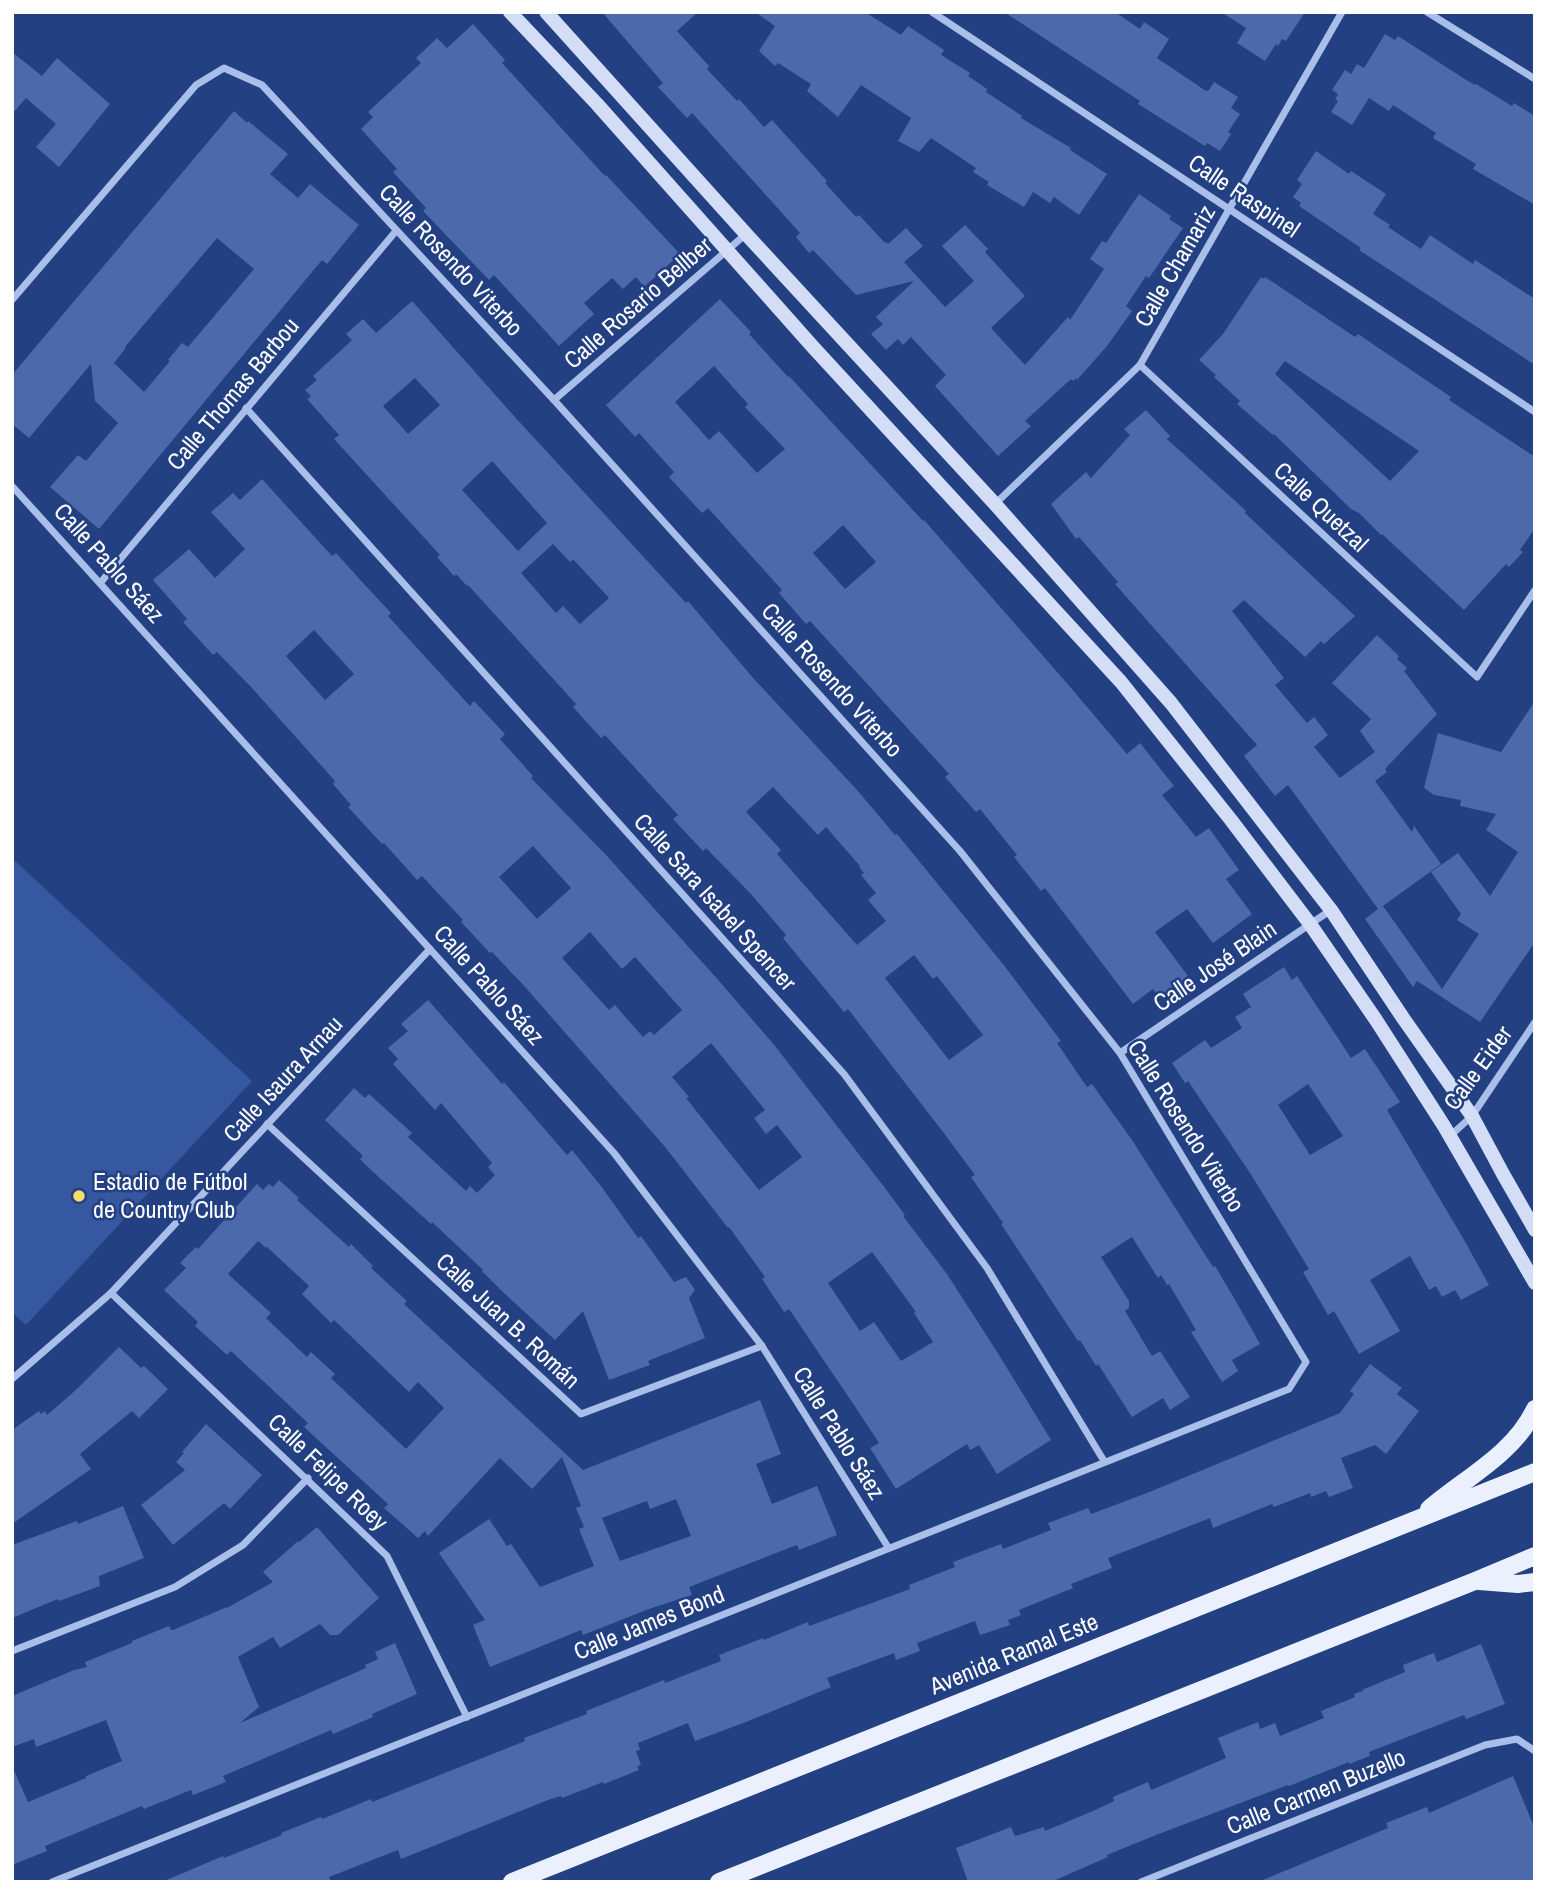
<svg xmlns="http://www.w3.org/2000/svg" width="1547" height="1894" font-family="'Archivo Narrow',sans-serif">
<style>
.green{fill:#3658a0}
.building{fill:#4b69ab;fill-rule:evenodd}
.lines{fill:none;stroke-linecap:round;stroke-linejoin:round}
.street{stroke:#a9bee8;stroke-width:7}
.secondary{stroke:#d3def6;stroke-width:14}
.primary{stroke:#ebf0fe;stroke-width:18}
.poi-dot{fill:#f4dd6b;stroke:#224082;stroke-width:2.5}
.labels{text-anchor:middle;stroke-width:5;stroke-linejoin:round;paint-order:stroke}
.street-label{font-size:24px;fill:#fff;stroke:#224082}
.poi-label{font-size:24px;fill:#fff;stroke:#224082;text-anchor:start}
</style>
<rect width="100%" height="100%" fill="#224082"/>
<!-- green -->
<path class="green" d="M12 858 252 1081 26 1325 12 1312Z"/>
<!-- building -->
<g class="building">
<path d="M602 12H698L677 31 709 66 707 69 737 101 739 99 764 127 772 120 827 181 825 183 856 217 859 215 885 243 886 242 888 244 906 228 923 246 904 262 945 307 974 281 942 246 965 225 988 249 985 252 1025 296 991 328 1025 365 1068 317 1070 320 1104 269 1090 259 1102 241 1106 243 1139 194 1171 216 1169 219 1183 228 1149 278 1146 276 1126 306 1132 311 1107 346 1077 380 1076 378 1073 381 1071 379 1025 421 1031 426 998 456 935 386 946 375 911 337 903 345 898 339 886 350 871 334 883 324 876 317 914 281 856 295 813 250 809 253 796 237 800 233 692 113 687 118 658 87 663 83Z"/>
<path d="M755 12H865L901 35 908 26 944 50 941 55 970 73 968 76 987 89 986 92 1022 116 1021 118 1071 148 1070 150 1107 174 1079 215 1054 197 1050 203 1033 192 1024 207 987 185 989 182 973 172 976 168 931 138 919 152 898 141 911 118 861 85 838 117 807 91 811 84 778 63 775 66 759 51 775 26Z"/>
<path d="M1004 12H1115L1140 29 1144 22 1169 39 1157 58 1206 91 1209 90 1214 82 1238 97 1231 108 1240 114 1228 132 1231 134 1220 151 1207 143 1205 146 1138 104 1140 101Z"/>
<path d="M1221 12H1305L1286 41 1282 39 1278 46 1276 44 1265 61 1237 43 1246 28Z"/>
<path d="M473 24 505 60 502 63 605 176 606 175 680 254 644 287 636 277 623 289 612 278 584 303 594 314 559 346 494 275 489 280 423 211 426 208 393 172 397 169 361 129 373 117 368 112 421 63 416 58 437 38 447 48Z"/>
<path d="M1385 34 1395 40 1398 36 1468 81 1475 85 1476 84 1512 106 1514 103 1535 116V205L1473 169 1476 164 1433 138 1436 133 1393 105 1389 111 1369 98 1352 125 1331 112 1338 101 1335 99 1338 94 1332 90 1345 70 1351 74 1357 64 1364 68Z"/>
<path d="M12 52 42 76 57 58 110 104 59 167 36 147 56 124 26 98 12 114Z"/>
<path d="M234 111 247 123 248 121 288 154 270 174 298 198 310 184 359 225 327 264 322 260 99 529 50 487 78 455 86 461 118 423 95 401 91 364 29 438 12 424V375ZM217 238 254 269 188 347 182 343 168 360 170 361 144 392 114 363 125 349V347Z"/>
<path d="M1316 151 1349 174 1351 171 1386 194 1373 214 1390 225 1388 227 1421 249 1430 235 1473 264 1475 260 1535 299V365L1359 250 1361 248 1299 206 1301 203 1293 197 1302 184 1297 180Z"/>
<path d="M1261 277 1264 279 1265 277 1355 337 1358 334 1451 397 1449 400 1535 457V528L1520 550 1523 552 1509 567 1506 564 1464 610 1382 534 1381 535 1359 513 1351 509 1274 434 1273 435 1237 404 1240 401 1214 377 1216 375 1199 360 1223 334ZM1285 361 1419 451 1390 481 1275 374Z"/>
<path d="M720 299 751 332 749 334 788 377 789 376 923 521 924 520 1065 681 1127 754 1140 743 1174 786 1162 795 1196 837 1209 828 1239 870 1226 879 1252 914 1213 943 1187 909 1155 932 1188 976 1159 997 1153 989 1133 1004 1045 888 1041 891 1014 857 1017 855 980 809 976 812 945 777 949 774 810 621 806 624 779 593 782 590 708 508 702 513 669 477 674 472 639 433 635 437 606 405ZM714 366 748 404 745 407 785 449 757 473 719 431 709 440 675 402ZM843 525 876 562 845 589 813 553Z"/>
<path d="M412 301 514 416 686 603 688 601 754 679 857 790 895 835 897 834 1003 964 1061 1041 1057 1043 1087 1087 1092 1084 1132 1140 1213 1267 1215 1266 1237 1303 1260 1344 1232 1360 1238 1371 1222 1382 1191 1332 1196 1330 1169 1284 1167 1285 1161 1275 1158 1278 1132 1237 1101 1257 1129 1301V1308L1125 1311 1152 1356 1160 1351 1190 1397 1170 1410 1163 1398 1132 1417 1098 1364 1096 1366 1080 1340 1078 1341 1001 1224 1003 1223 971 1177 975 1175 943 1132 848 1009 844 1012 783 938 786 935 751 894 706 848 703 851 673 819 678 815 605 735 601 738 573 707 576 704 468 585 467 586 456 574 454 576 437 557 440 555 334 439 339 435 307 399 311 396 305 390 317 380 313 376 352 340 346 334 363 319 376 333ZM415 378 440 405 408 434 383 406ZM492 461 547 523 518 551 462 490ZM553 544 570 562 573 559 609 598 580 624 563 606 556 613 521 573ZM773 787 818 835 826 827 860 866 859 867 864 873 861 875 876 893 868 900 886 921 857 945 777 854 781 850 746 812ZM914 955 933 979 937 976 983 1035 949 1060 885 978Z"/>
<path d="M1146 410 1170 436 1167 439 1233 499 1246 511 1245 513 1355 616 1324 644 1321 641 1305 657 1244 600 1232 611 1284 678 1275 685 1307 723 1314 717 1328 735 1314 747 1340 778 1375 752 1360 731 1371 719 1332 683 1377 635 1399 656 1397 659 1407 668 1404 671 1437 714 1385 769 1387 772 1375 781 1412 832 1414 826 1441 864 1383 906 1442 989 1479 934 1457 920 1461 914 1431 872 1458 853 1490 896 1518 852 1486 830 1496 814 1460 806 1461 800 1434 795 1424 788 1438 733 1501 752 1535 701V942L1480 1022 1417 981 1413 987 1365 919 1378 909 1288 785 1275 796 1244 756 1257 745 1115 584 1118 582 1079 537 1076 539 1051 504 1086 472 1091 478 1130 435 1124 429Z"/>
<path d="M262 479 332 556 336 553 364 584 391 613 388 616 470 706 474 701 505 734 500 739 533 776 531 778 607 856 720 982 775 1046 885 1188 905 1215 903 1216 947 1274 999 1355 1051 1440 997 1474 979 1445 970 1450 967 1444 896 1489 870 1448 879 1443 856 1408 789 1309 784 1312 762 1279 765 1277 729 1227 728 1228 666 1148 526 988 492 952 490 953 461 922 463 920 422 876 417 880 384 843 382 844 348 807 351 805 333 784 335 781 252 688 217 652 213 655 183 622 187 619 153 580 189 549 215 578 245 549 211 512 233 493 240 500ZM314 630 354 674 325 700 286 656ZM533 846 571 888 537 919 499 877ZM590 932 622 969 635 957 682 1010 654 1035 650 1031 643 1037 615 1005 609 1010 562 958ZM711 1043 765 1110 754 1118 766 1134 777 1125 802 1157 759 1190 686 1098 689 1097 672 1077ZM872 1252 916 1312 914 1313 933 1342 901 1361 874 1322 860 1331 828 1283Z"/>
<path d="M1284 967 1292 980 1297 976 1351 1058 1365 1049 1400 1102 1387 1110 1463 1238 1489 1285 1461 1300 1455 1290 1442 1297 1436 1286 1429 1290 1410 1256 1370 1280 1400 1331 1359 1354 1334 1311 1328 1315 1303 1272 1309 1269 1252 1176 1188 1081 1185 1083 1172 1063 1205 1040 1211 1048 1242 1028 1235 1017 1251 1007 1243 994ZM1308 1084 1343 1136 1310 1155 1278 1105Z"/>
<path d="M428 1000 502 1084 504 1082 567 1155 572 1150 601 1186 638 1238 641 1236 674 1282 686 1277 695 1290 689 1298 705 1338 648 1361 650 1365 609 1380 583 1311 555 1340 504 1293 482 1271 483 1270 432 1222 431 1224 372 1171 360 1159 363 1156 325 1120 354 1088 365 1098 369 1094 412 1133 408 1137 466 1191 470 1186 477 1193 495 1175 488 1167 492 1163 441 1103 435 1110 393 1064 398 1059 388 1048 408 1031 401 1024Z"/>
<path d="M279 1180 299 1198 297 1200 349 1247 351 1244 373 1266 371 1268 407 1301 404 1304 583 1470 760 1400 781 1454 756 1464 772 1504 817 1486 837 1535 799 1550 797 1545 794 1546 689 1587 692 1595 649 1609 583 1635 581 1630 490 1667 473 1625 485 1620 439 1553 489 1519 507 1546 511 1544 540 1587 594 1566 579 1529 584 1527 576 1508 581 1506 562 1457 532 1489 500 1458 428 1536 425 1531 418 1538 384 1508 388 1504 304 1427 308 1423 231 1351 227 1355 195 1326 198 1322 164 1290 186 1268 180 1263 196 1247 198 1249 257 1184 263 1190 269 1184 273 1187ZM258 1241 266 1248 267 1247 309 1286 302 1294 331 1323 334 1320 409 1392 418 1382 444 1408 406 1449 331 1378 335 1374 311 1352 307 1357 266 1318 271 1313 228 1274ZM676 1499 691 1536 620 1561 602 1518 647 1501 650 1509Z"/>
<path d="M119 1347 141 1368 144 1366 168 1389 139 1418 132 1411 80 1454 91 1469 12 1524V1430L39 1411 41 1414 45 1411 47 1415 77 1389Z"/>
<path d="M1370 1364 1402 1388 1397 1394 1419 1411 1386 1454 1375 1445 1341 1458 1353 1488 1329 1497 1326 1491 1311 1497 1310 1493 1274 1507 1272 1504 1213 1528 1210 1518 1108 1558 1112 1568 1071 1584 1073 1588 1019 1610 1021 1615 1008 1620 1010 1625 980 1635 975 1621 917 1643 920 1651 896 1660 894 1653 827 1678 831 1687 746 1722 695 1741 688 1723 638 1743 640 1750 636 1751 641 1765 637 1766 639 1770 604 1784 603 1782 562 1798 561 1796 548 1800 401 1859 398 1850 329 1877 331 1882H162L223 1856 224 1858 282 1835 281 1833 321 1817 322 1819 371 1799 372 1802 525 1741 524 1738 587 1714 586 1711 664 1680 665 1683 721 1661 719 1655 763 1638 764 1640 808 1622 809 1626 910 1589 909 1585 955 1567 953 1562 1001 1544 1003 1549 1051 1530 1048 1523 1088 1508 1091 1514 1147 1493 1340 1413 1354 1394 1350 1391Z"/>
<path d="M206 1424 262 1475 230 1509 224 1503 173 1545 141 1505 185 1470 176 1462 184 1453 182 1452Z"/>
<path d="M123 1506 144 1558 99 1576 100 1586 59 1601 58 1599 12 1618V1545L77 1521 78 1524Z"/>
<path d="M317 1527 379 1598 338 1635H330L320 1624 280 1648 273 1637 238 1657 259 1707 240 1723 366 1668 365 1665 378 1659 375 1652 395 1643 417 1694 372 1714 373 1717 333 1734 331 1730 223 1776 226 1782 193 1795 191 1790 144 1809 142 1806 45 1846 47 1851 12 1865V1766L28 1802 86 1778V1776L122 1761 106 1720 36 1747 34 1739 12 1747V1696L74 1670 87 1667 85 1662 132 1643V1641L169 1626 171 1630H173L227 1607V1608L273 1582 263 1572 298 1541 299 1542Z"/>
<path d="M1481 1644 1505 1704 1466 1719 1464 1715 1369 1752 1370 1756 1349 1764V1762L1289 1786 1288 1785 1156 1835 1107 1855 1108 1857 1051 1882H968L956 1848 1011 1827 1015 1836 1044 1827 1045 1831 1093 1811 1114 1801 1113 1797 1148 1782 1151 1790 1226 1758 1218 1738 1258 1722 1260 1729 1275 1723 1280 1736 1324 1718 1321 1711 1355 1697 1354 1694 1363 1691 1362 1690 1405 1672 1403 1665 1434 1653 1437 1662Z"/>
<path d="M1513 1776 1535 1829V1882H1258L1388 1828 1386 1823 1427 1807 1429 1813Z"/>
</g>
<g class="lines">
<!-- street -->
<g class="street">
<path d="M932 12 1535 412"/>
<path d="M1427 12 1535 79"/>
<path d="M12 300 196 85 224 68 262 85 554 400 960 851 1120 1053 1306 1362 1289 1389 52 1882"/>
<path d="M1140 365 1477 677 1535 590"/>
<path d="M554 400 746 234"/>
<path d="M246 408 844 1074 987 1268 1104 1461"/>
<path d="M12 486 614 1153 762 1346 888 1547"/>
<path d="M995 504 1140 365 1342 12"/>
<path d="M101 582 396 231"/>
<path d="M1120 1053 1331 910"/>
<path d="M267 1124 581 1414 762 1346"/>
<path d="M1450 1136 1472 1116 1535 1022"/>
<path d="M111 1293 387 1556 467 1717"/>
<path d="M12 1379 111 1293 430 949"/>
<path d="M12 1651 175 1587 243 1545 308 1478"/>
<path d="M1141 1882 1485 1745 1517 1739 1535 1751"/>
</g>
<!-- secondary -->
<g class="secondary">
<path d="M510 12 597 104 813 347 1121 682 1231 820 1310 924 1376 1020 1444 1126 1535 1283"/>
<path d="M546 12 746 234 995 504 1171 703 1331 910 1403 1018 1472 1116 1503 1174 1535 1230"/>
</g>
<!-- primary -->
<g class="primary">
<path d="M1429 1509C1465 1478 1514 1454 1535 1409"/>
<path d="M1479 1581 1518 1584 1535 1582"/>
<path d="M512 1882 1535 1472"/>
<path d="M719 1882 1475 1581 1535 1556"/>
</g>
</g>
<!-- markers -->
<circle class="poi-dot" cx="79" cy="1196" r="7"/>
<g class="labels">
<!-- street labels -->
<g class="street-label">
<text transform="translate(1244 196) rotate(34)" y="8">Calle Raspinel</text>
<text transform="translate(451 260) rotate(47)" y="8">Calle Rosendo Viterbo</text>
<text transform="translate(1175 266) rotate(-60)" y="8">Calle Chamariz</text>
<text transform="translate(638 303) rotate(-41)" y="8">Calle Rosario Bellber</text>
<text transform="translate(233 394) rotate(-50)" y="8">Calle Thomas Barbou</text>
<text transform="translate(1321 507) rotate(43)" y="8">Calle Quetzal</text>
<text transform="translate(109 563) rotate(48)" y="8">Calle Pablo Sáez</text>
<text transform="translate(832 680) rotate(48)" y="8">Calle Rosendo Viterbo</text>
<text transform="translate(715 902) rotate(48)" y="8">Calle Sara Isabel Spencer</text>
<text transform="translate(1215 966) rotate(-34)" y="8">Calle José Blain</text>
<text transform="translate(489 985) rotate(48)" y="8">Calle Pablo Sáez</text>
<text transform="translate(1478 1068) rotate(-54)" y="8">Calle Eider</text>
<text transform="translate(283 1079) rotate(-47)" y="8">Calle Isaura Arnau</text>
<text transform="translate(1186 1126) rotate(58)" y="8">Calle Rosendo Viterbo</text>
<text transform="translate(508 1321) rotate(43)" y="8">Calle Juan B. Román</text>
<text transform="translate(839 1433) rotate(58)" y="8">Calle Pablo Sáez</text>
<text transform="translate(328 1472) rotate(44)" y="8">Calle Felipe Roey</text>
<text transform="translate(649 1623) rotate(-22)" y="8">Calle James Bond</text>
<text transform="translate(1014 1654) rotate(-22)" y="8">Avenida Ramal Este</text>
<text transform="translate(1316 1792) rotate(-22)" y="8">Calle Carmen Buzello</text>
</g>
<!-- poi labels -->
<g class="poi-label">
<text x="93" y="1190">Estadio de Fútbol<tspan x="93" dy="28">de Country Club</tspan></text>
</g>
</g>
<!-- border -->
<rect width="1547" height="1894" fill="none" stroke="#ffffff" stroke-width="28"/>
</svg>
